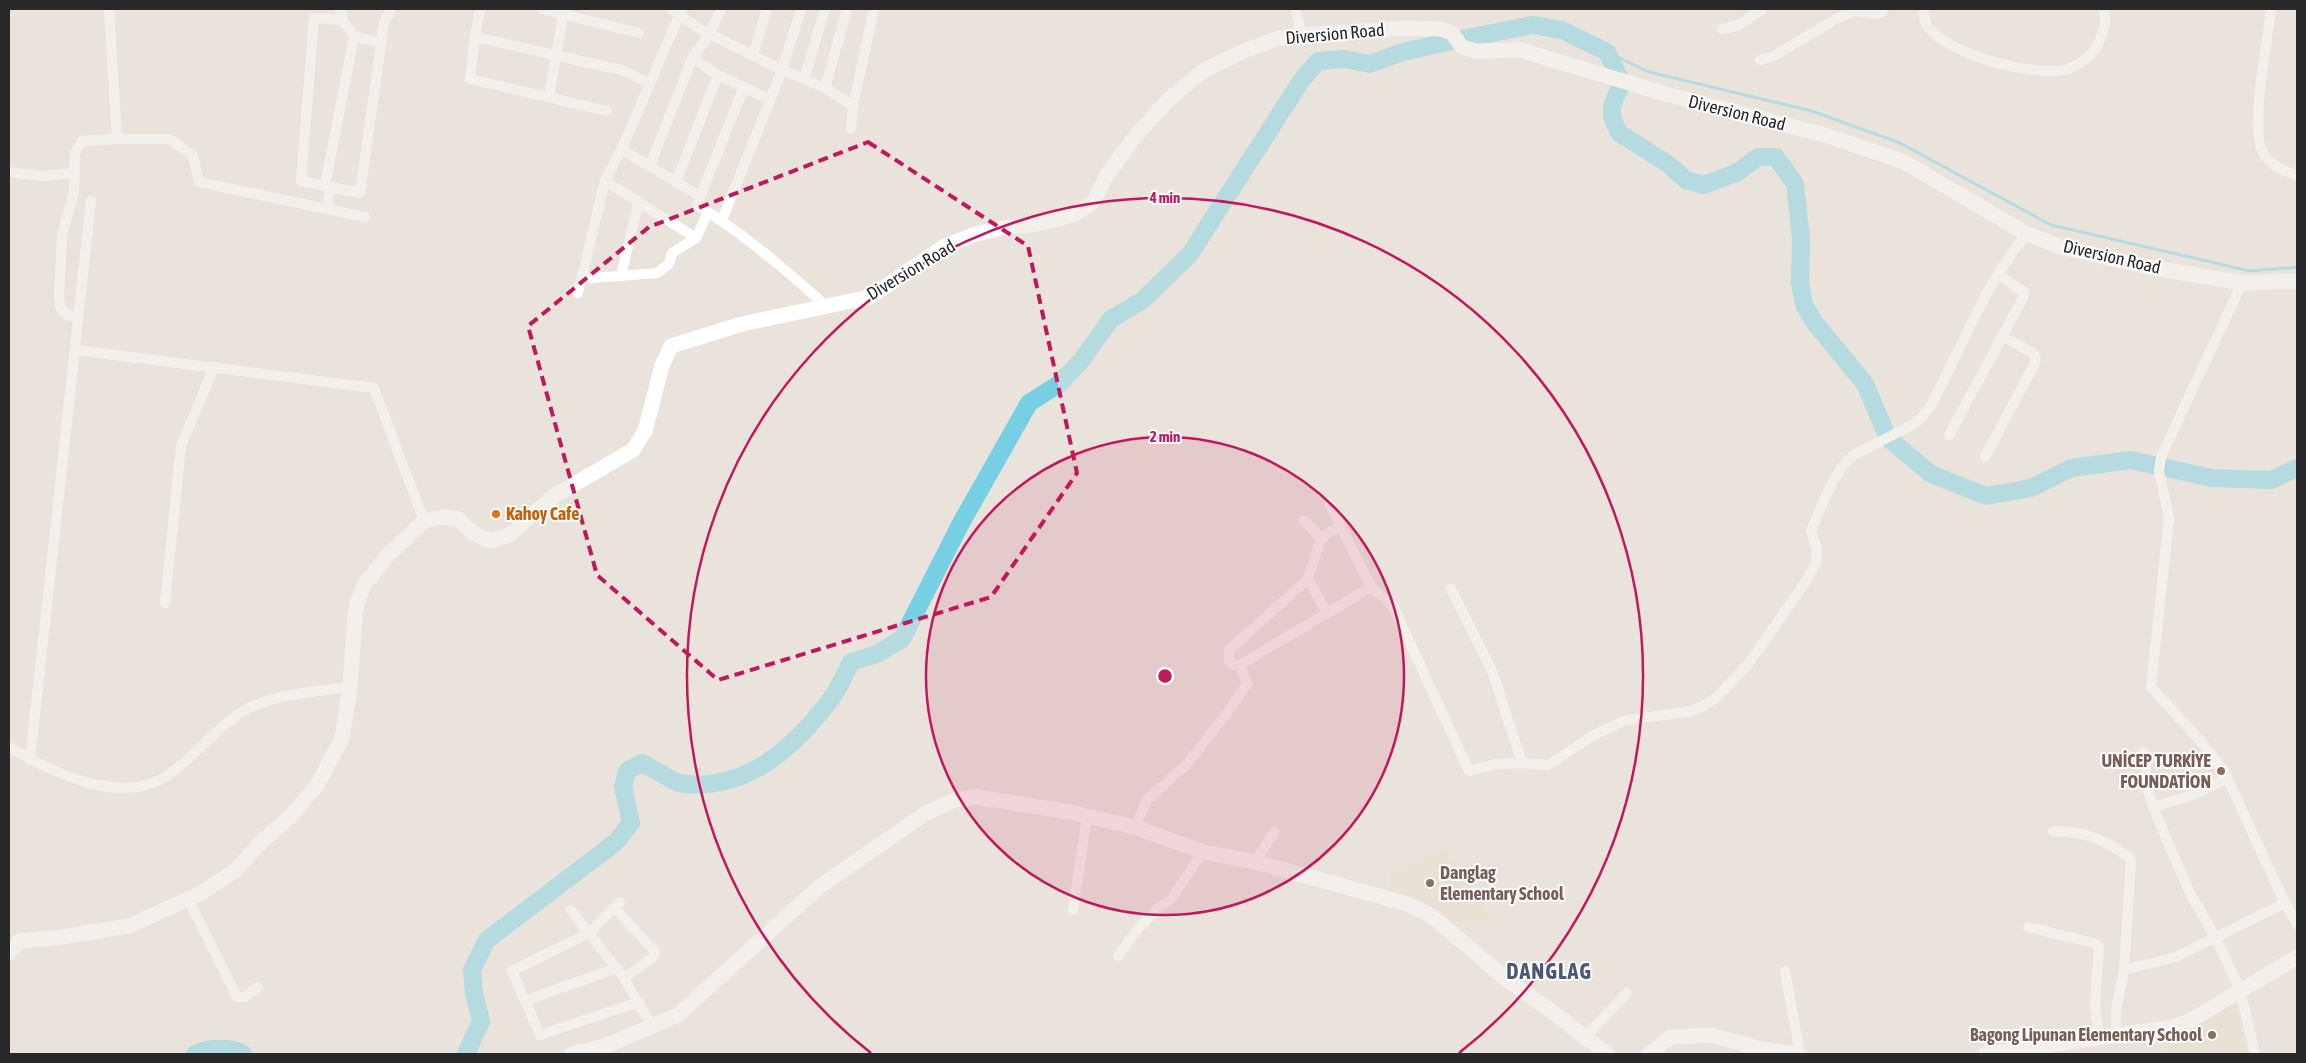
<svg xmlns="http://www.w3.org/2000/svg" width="2306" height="1063" font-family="'Asap Condensed',sans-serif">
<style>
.education{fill:#eadecc}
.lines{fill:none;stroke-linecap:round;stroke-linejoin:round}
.stream{stroke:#77cfe4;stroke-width:3}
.river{stroke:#77cfe4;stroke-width:18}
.street{stroke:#fff;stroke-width:10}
.secondary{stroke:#fff;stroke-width:15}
.marked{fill:none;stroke:#c2185b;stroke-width:4;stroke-dasharray:10 6;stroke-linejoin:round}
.ring{fill:none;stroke:#c2185b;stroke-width:2.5}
.food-dot{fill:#e8710a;stroke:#fff;stroke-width:2}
.education-dot{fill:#8d6e63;stroke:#fff;stroke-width:2}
.labels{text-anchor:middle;stroke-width:4;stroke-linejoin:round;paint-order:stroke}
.street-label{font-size:18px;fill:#292929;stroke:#fff}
.food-label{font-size:18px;font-weight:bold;fill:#c56008;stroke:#fff;text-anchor:start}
.education-label{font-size:18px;font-weight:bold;fill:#785e54;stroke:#fff;text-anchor:end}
.district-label{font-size:22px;font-weight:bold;letter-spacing:1px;fill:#4d5775;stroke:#fff}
.centre{fill:#c2185b;stroke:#fff;stroke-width:2.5}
.ring-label{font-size:15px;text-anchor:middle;font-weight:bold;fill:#c2185b;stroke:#fff;stroke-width:4;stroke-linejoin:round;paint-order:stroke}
</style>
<rect width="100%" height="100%" fill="#eae3dc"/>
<!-- education -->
<g class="education">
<path d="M1445 848 1478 895 1489 919 1454 928 1390 894 1389 872Z"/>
<path d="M2235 1002 2248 1054H2166L2164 1046Z"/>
</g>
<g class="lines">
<!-- stream -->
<path class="stream" d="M1607 52 1649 72 1812 111 1900 143 2051 225 2250 271 2297 267"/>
<!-- river -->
<g class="river">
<path d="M1620 87 1612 106V117L1619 133 1668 164 1686 180 1704 185 1738 172 1758 157H1776L1795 184 1801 239 1800 283 1804 305 1815 323 1865 384 1888 438 1931 474 1986 496 2031 488 2071 468 2130 460 2212 478 2271 480 2297 468"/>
<path d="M195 1054C206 1048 232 1046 243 1054"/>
<path d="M466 1054 481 1021 474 993 472 970 487 940 616 842 631 823 623 787 627 771 642 763C651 767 674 782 679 783 745 793 794 748 831 699 839 688 845 674 851 662L877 654 902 639 961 523 1029 403 1059 384 1081 361 1111 319 1143 300 1190 254 1301 81 1318 61 1344 59 1369 64 1403 52 1447 42 1532 25 1562 30 1607 52 1620 79"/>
</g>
<!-- street -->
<g class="street">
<path d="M109 9 117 139"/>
<path d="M340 9 343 20 354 36 381 43"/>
<path d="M480 9 475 37 470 79 607 111"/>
<path d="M542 9 639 33"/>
<path d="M671 9 700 29 782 70 825 88 853 106"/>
<path d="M1296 9 1301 35"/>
<path d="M1924 9C1924 13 1924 20 1926 24 1942 54 2037 78 2068 69 2081 64 2093 55 2099 42 2104 31 2107 21 2104 9"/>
<path d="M2271 9C2268 39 2248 135 2265 156 2274 167 2285 171 2297 176"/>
<path d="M343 20 314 18 301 181 360 193 384 23 391 9"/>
<path d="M1722 29 1737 26 1762 9"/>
<path d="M475 37 621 70 650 83"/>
<path d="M753 55 767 9"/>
<path d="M692 58 718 75 769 99"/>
<path d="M1760 60 1772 57 1834 20 1855 11 1876 14 1882 12 1884 9"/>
<path d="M804 79 825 9"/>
<path d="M744 87 697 205C744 234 786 270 827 307"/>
<path d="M825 88 847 9"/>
<path d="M549 97 564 10"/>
<path d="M851 129 853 106 874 9"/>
<path d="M621 149 700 196"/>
<path d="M650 166 692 58 710 34 721 9"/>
<path d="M9 172 42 176 74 173"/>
<path d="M605 181 696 238"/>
<path d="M676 182 718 75"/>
<path d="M325 186 354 36"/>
<path d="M327 208 331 187"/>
<path d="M722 220 782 70 801 9"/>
<path d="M621 276 638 204"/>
<path d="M581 279 657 273 669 264 672 253 696 238 708 212"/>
<path d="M2242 283 2161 457 2159 471 2169 518 2151 687 2205 746 2224 771 2285 903 2297 924"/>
<path d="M578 293 605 181 623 146 682 9"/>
<path d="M78 318 66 315 60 306 59 296 62 235 74 192 75 153 82 141 117 139H170L193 156 199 182 365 217"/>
<path d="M75 350 374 388 424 521"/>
<path d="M1949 435 2023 298 2024 292 1999 275"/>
<path d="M1985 457 2036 361 2034 354 2004 337"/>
<path d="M1329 503 1371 587 1240 665H1233L1229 659V650L1308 579 1321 538 1340 526"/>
<path d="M1304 521 1321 538"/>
<path d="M1308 579 1327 613"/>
<path d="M1371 587 1393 606 1469 771 1495 764 1522 763 1548 765 1596 734 1626 720 1687 712 1702 707 1717 697 1749 663 1806 581 1816 563 1817 550 1811 531C1821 508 1834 469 1854 455L1912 425 1920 419 1930 407C1960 352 1986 281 2027 234"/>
<path d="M1451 589 1493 673 1522 763"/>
<path d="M165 603 181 446 214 367"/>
<path d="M9 747C50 771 118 806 165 777 195 758 215 727 247 709 277 693 316 692 350 687"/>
<path d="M2144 753 2148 791 2153 807 2188 889 2216 939 2240 989 2255 1054"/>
<path d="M30 760 91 201"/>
<path d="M2153 807 2193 795 2227 778"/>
<path d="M1135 827 1147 800 1186 765 1225 716 1247 684 1240 665"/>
<path d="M2053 831C2084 832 2105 838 2129 858L2131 861 2124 970 2116 1010V1036"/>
<path d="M1255 862 1274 832"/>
<path d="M188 899 237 997H245L258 987"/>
<path d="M620 902 589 933 512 971 540 1035 639 1002"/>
<path d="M615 908 655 952 653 957 624 978"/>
<path d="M571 910 624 978 651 1025"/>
<path d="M1073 910 1087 816"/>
<path d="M2028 927 2094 943 2099 947 2095 1005 2099 1038"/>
<path d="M1118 956 1136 931 1158 908 1171 899 1203 852"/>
<path d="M2124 970 2176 957 2285 903"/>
<path d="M1785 971 1800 1054"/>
<path d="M525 1001 616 968"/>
<path d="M1585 1037 1627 993"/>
</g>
<!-- secondary -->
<g class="secondary">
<path d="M9 953 20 941 61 937 129 926 201 893 236 870 260 843 291 816 317 785 342 739 350 687 355 615 358 600 364 585 388 555 424 521 442 517 459 519 471 532 490 541 509 535 554 496 633 450 645 431 662 366 671 346 742 324 870 297 945 246 976 234 1002 228 1038 224 1076 214 1094 201 1107 175 1133 139 1167 101 1203 71 1244 51 1279 38 1301 35 1407 28 1440 29 1452 33 1462 47 1476 51 1520 50 1669 95 1825 135 1904 162 2027 234 2064 248 2143 266 2242 283 2297 281"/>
<path d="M572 1054 605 1046 678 1015 819 887 926 813 955 800 976 797 1064 811 1135 827 1203 852 1255 862 1408 904 1428 914 1445 927 1508 981 1550 1010 1607 1054"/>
<path d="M1649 1054 1671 1037 1711 1035 1761 1049 1798 1054"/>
<path d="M1986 1054 2168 1028 2188 1022 2297 957"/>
</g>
</g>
<!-- marked area -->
<path d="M0 0H2306V1063H0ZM868 142 1028 246 1077 473 991 597 718 680 597 575 528 326 649 227Z" fill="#eae3dc" fill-opacity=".55" fill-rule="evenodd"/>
<path class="marked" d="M868 142 1028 246 1077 473 991 597 718 680 597 575 528 326 649 227Z"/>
<!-- distance rings -->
<circle cx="1165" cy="676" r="239" fill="#c2185b" fill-opacity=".12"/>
<g class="ring">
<circle cx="1165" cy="676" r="239"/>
<path d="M871 1053A478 478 0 1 1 1459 1053"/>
</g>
<!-- markers -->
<circle class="food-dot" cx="496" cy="514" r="5"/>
<g class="education-dot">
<circle cx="2221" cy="771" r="5"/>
<circle cx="1430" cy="883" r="5"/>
<circle cx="2212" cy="1035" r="5"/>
</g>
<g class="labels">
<!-- street labels -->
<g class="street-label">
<text transform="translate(1335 34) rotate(-5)" y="6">Diversion Road</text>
<text transform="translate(1737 113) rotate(14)" y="6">Diversion Road</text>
<text transform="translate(2112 257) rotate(13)" y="6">Diversion Road</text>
<text transform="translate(911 270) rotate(-31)" y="6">Diversion Road</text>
</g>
<!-- food labels -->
<g class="food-label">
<text x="506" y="520">Kahoy Cafe</text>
</g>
<!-- education labels -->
<g class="education-label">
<text x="2211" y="767">UNİCEP TURKİYE<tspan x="2211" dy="21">FOUNDATİON</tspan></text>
<text x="1440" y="879" text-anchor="start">Danglag<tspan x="1440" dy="21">Elementary School</tspan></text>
<text x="2202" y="1041">Bagong Lipunan Elementary School</text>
</g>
<!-- district labels -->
<g class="district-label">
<text x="1549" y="979">DANGLAG</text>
</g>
</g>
<circle cx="1165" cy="676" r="8" class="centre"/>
<g class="ring-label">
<text x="1165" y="203">4 min</text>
<text x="1165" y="442">2 min</text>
</g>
<!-- border -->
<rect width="2306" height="1063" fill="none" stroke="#292929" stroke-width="20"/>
</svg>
